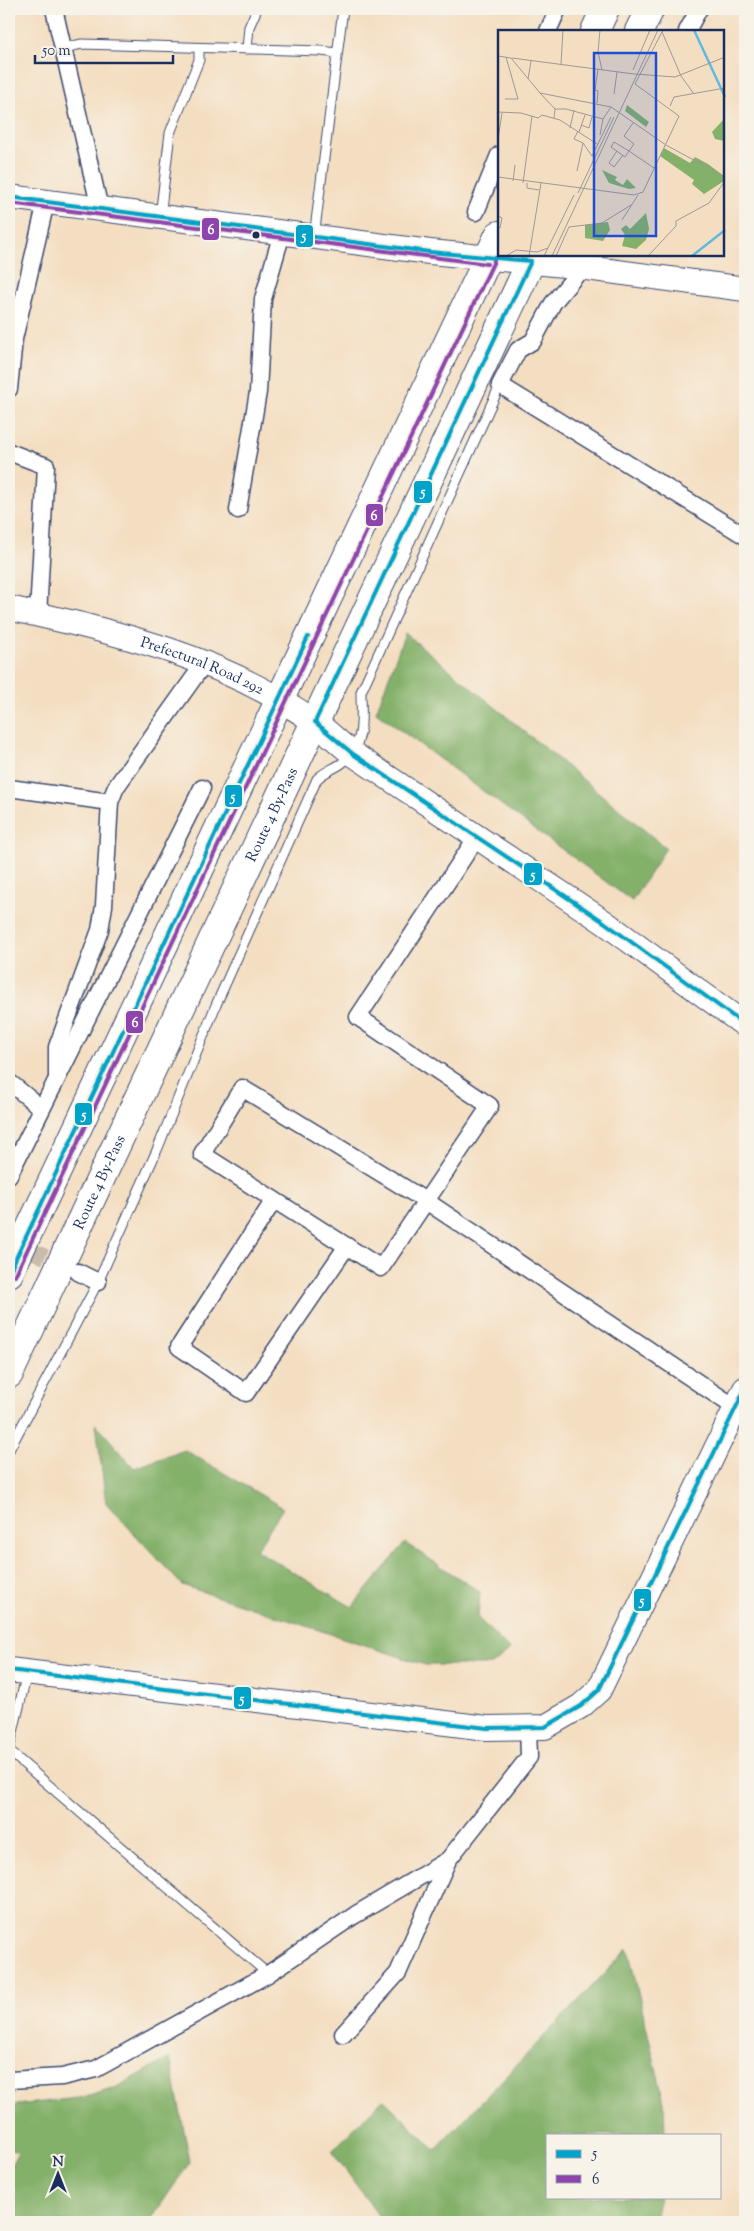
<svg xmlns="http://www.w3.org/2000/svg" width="754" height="2231" font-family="'Sorts Mill Goudy',serif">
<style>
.forest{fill:#84b16a;stroke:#507064}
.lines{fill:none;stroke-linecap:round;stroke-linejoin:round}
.street-tunnel{stroke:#c9bbad;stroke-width:16;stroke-dasharray:16 8;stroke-linecap:butt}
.lane-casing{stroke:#3c496d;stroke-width:11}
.street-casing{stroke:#3c496d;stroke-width:19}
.secondary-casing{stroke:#3c496d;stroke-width:26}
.highway-casing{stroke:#3c496d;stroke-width:30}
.lane{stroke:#fff;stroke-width:9}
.street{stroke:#fff;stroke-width:16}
.secondary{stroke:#fff;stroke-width:24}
.highway{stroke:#fff;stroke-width:28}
.bus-1-casing{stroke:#f7f3e8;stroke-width:8}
.bus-2-casing{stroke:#f7f3e8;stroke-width:8}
.bus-1{stroke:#01a3c8;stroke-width:4}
.bus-2{stroke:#8e44ad;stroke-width:4}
.bus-dot{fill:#1b2f5e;stroke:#f7f3e8;stroke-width:2}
.labels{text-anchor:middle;stroke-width:4;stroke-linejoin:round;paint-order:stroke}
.street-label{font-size:15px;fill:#1b2f5e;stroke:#f7f3e8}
.inset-river{fill:none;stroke:#61bade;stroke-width:2.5}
.inset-road{fill:none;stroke:#9d9899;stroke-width:1}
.view{fill:#1d4ed8;fill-opacity:0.15;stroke:#1d4ed8;stroke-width:2.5}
.inset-edge{fill:none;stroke:#1b2f5e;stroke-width:2.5}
.line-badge{stroke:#f7f3e8;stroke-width:2}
.badge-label{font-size:14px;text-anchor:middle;font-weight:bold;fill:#fff}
</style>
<rect width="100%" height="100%" fill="#f7f3e8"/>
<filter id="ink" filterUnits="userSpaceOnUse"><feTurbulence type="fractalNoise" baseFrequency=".02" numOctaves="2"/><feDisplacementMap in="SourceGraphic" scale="10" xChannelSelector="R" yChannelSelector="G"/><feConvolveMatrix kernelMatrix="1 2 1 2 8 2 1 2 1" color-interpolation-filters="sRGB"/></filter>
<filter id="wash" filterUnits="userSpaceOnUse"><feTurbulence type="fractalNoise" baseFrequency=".0096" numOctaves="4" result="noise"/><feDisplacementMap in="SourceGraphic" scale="20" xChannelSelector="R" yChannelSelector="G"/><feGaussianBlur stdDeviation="1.12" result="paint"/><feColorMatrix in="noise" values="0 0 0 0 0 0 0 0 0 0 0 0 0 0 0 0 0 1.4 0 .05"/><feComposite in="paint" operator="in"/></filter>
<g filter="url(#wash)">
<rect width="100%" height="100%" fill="#f4dec1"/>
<!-- forest -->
<g class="forest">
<path d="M405 633 666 848 632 901 376 712Z"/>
<path d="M96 1424 134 1468 185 1450 283 1508 256 1550 352 1607 405 1543 480 1592 478 1618 510 1650 492 1665H425L182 1585 106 1503Z"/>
<path d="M628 1949 664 2102 665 2135H548V2197H660L654 2222H378L380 2218 332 2151 383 2099 435 2150Z"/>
<path d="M170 2058 190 2162 149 2222H9V2169L18 2152 9 2148V2106L86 2097 115 2088Z"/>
</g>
</g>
<g filter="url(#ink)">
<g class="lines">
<!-- street-tunnel -->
<path class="street-tunnel" d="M9 1240 67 1267"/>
<!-- lane casing -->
<g class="lane-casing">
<g id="lane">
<path d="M63 48 82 44 321 51 337 53"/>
<path d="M247 49 249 27 257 9"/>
<path d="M160 217 170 133 199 60V48"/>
<path d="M314 237 343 9"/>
<path d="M9 1450 98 1282 157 1150 216 1005 317 779C325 771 334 769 342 763 366 745 361 718 361 692L500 385"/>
<path d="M9 1749 27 1673"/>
<path d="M9 1751 268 1974"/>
</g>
</g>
<!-- street casing -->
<g class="street-casing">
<g id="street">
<path d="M54 9 100 209"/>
<path d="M548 31 558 9"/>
<path d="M687 31 699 9"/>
<path d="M476 212 499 155"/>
<path d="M588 255 583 267 553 303 533 341 518 350 500 385 745 536"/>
<path d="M9 389 14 339 46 202"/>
<path d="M9 452 46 466 38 615"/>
<path d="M238 510 258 392 263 299 282 233"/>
<path d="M9 788 110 802"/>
<path d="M477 837 358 1017 490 1106 381 1268 202 1154 242 1088 426 1201 736 1408"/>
<path d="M57 1076V1047L100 930 104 906 110 802 116 787 205 662"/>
<path d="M9 1082 41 1108"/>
<path d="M9 1175 202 788"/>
<path d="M274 1200 179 1347 246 1393 347 1246"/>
<path d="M78 1272 98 1282"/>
<path d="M343 2034 398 1973 448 1860 529 1757 528 1727"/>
<path d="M9 2080 62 2077 96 2069 268 1974 355 1915 448 1860"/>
</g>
</g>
<!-- secondary casing -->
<g class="secondary-casing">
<g id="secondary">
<path d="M9 197 430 252 564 265 745 289"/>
<path id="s1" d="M9 608C119 633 220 656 315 722 328 732 340 744 353 754L604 922 745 1025"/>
<path d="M9 1670 487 1728 545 1727 581 1706 599 1690 745 1389"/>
</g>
</g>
<!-- highway casing -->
<g class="highway-casing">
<g id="highway">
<path d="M595 31 605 9"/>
<path d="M639 31 650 9"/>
<path d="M9 1273 499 235"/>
<path id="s2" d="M9 1374 534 255"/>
</g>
</g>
<!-- lane -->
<use href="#lane" class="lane"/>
<!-- street -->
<use href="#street" class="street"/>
<!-- secondary -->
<use href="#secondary" class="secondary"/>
<!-- highway -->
<use href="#highway" class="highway"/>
<!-- bus-1 casing -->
<g class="bus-1-casing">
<g id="bus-1">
<path d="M9 197 430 252 531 261 315 722 353 754 604 922 745 1025"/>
<path d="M9 1273 308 637"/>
<path d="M9 1670 487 1728 545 1727 581 1706 599 1690 745 1389"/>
</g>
</g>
<!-- bus-2 casing -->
<g class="bus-2-casing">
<g id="bus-2">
<path d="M9 203 487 264"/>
<path d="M15 1276 494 261"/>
</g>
</g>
<!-- bus-1 -->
<use href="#bus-1" class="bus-1"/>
<!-- bus-2 -->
<use href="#bus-2" class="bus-2"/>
</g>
</g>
<!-- markers -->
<circle class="bus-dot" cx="256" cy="235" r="4.5"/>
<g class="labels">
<!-- street labels -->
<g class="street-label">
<text dy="5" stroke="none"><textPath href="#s1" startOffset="202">Prefectural Road 292</textPath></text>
<text dy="5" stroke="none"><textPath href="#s2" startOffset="618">Route 4 By-Pass</textPath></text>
<text dy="5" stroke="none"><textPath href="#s2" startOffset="212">Route 4 By-Pass</textPath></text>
</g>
</g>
<!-- overview -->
<g transform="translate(498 30)">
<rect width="226" height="226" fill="#f4dec1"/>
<path d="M129 75 151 92 148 97 127 81ZM225 90 226 92V111L217 109 214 102ZM166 118 192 133 197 127 210 134 226 146V151L206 164 194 154 196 150 162 126ZM104 140 119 147 117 150 125 155 129 149 138 158 131 159 111 153ZM148 183 151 199 148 210 138 219 124 216 127 205 123 199 128 195 132 199ZM110 192 112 200 105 211 87 208V195Z" fill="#84b16a"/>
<path class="inset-river" d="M196 0 227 67M194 226 227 200"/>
<path class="inset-road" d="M102 0 100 22 104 40M164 2 183 46 196 64M0 26 13 28 42 63 113 77 168 115 227 147M14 28 136 44M63 34 65 0M135 40 152 0M136 44 177 47 227 27M30 49 33 31M42 63 57 79M116 64 119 42M7 69H20L8 27M99 73 100 61 97 60 100 39M172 76 176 67 227 58M0 82 23 83 40 88 44 85 62 90 99 114M56 88 57 79H68L105 89M135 93 126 106 136 114 131 121 127 127 113 117 116 112 131 121 156 138M83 95 91 98 94 87M72 98 76 80M80 101 76 109 85 113 94 126M81 102 87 85M102 105 105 89 113 77M0 109 4 83M119 121 111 133 116 137 125 125M94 126 113 87M79 141 85 113M0 147 136 165 145 162 181 86 137 54 165 0M15 151 17 135M25 153 34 86M29 153V158L41 160M80 163 116 87M0 186 4 188 2 198 0 197M124 190 140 165M8 226 18 220 39 222 50 218M31 226 43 153M46 226 76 165M54 226 160 0M58 226 71 197 104 193 133 175M150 226 178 196V191L211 173 227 151"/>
<path class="view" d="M96 23H158V206H96Z"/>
<rect width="226" height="226" class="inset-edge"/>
</g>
<g class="line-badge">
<rect x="201" y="217" width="19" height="24" rx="5" fill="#8e44ad"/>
<rect x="295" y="224" width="19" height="24" rx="5" fill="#01a3c8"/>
<rect x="413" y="480" width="20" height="24" rx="5" fill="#01a3c8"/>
<rect x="365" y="503" width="19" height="24" rx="5" fill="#8e44ad"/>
<rect x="224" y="784" width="19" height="24" rx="5" fill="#01a3c8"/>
<rect x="523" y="862" width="20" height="24" rx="5" fill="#01a3c8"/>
<rect x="125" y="1010" width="19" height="24" rx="5" fill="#8e44ad"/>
<rect x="74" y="1102" width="19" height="24" rx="5" fill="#01a3c8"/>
<rect x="633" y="1588" width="19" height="24" rx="5" fill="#01a3c8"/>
<rect x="233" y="1686" width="19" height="24" rx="5" fill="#01a3c8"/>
</g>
<g class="badge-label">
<text x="211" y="234">6</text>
<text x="304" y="240">5</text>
<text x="423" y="496">5</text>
<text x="374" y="520">6</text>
<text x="233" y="801">5</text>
<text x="533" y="879">5</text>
<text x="135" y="1027">6</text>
<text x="84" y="1119">5</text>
<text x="642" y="1605">5</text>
<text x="242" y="1703">5</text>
</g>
<!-- margin -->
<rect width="754" height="2231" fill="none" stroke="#f7f3e8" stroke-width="30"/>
<!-- legend -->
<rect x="546" y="2134" width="175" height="65" fill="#f7f3e8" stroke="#9fa5b1"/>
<rect x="556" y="2150" width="25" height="8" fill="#01a3c8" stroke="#9fa5b1"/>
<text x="592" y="2158" font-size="15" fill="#1b2f5e">5</text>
<rect x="556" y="2175" width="25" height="8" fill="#8e44ad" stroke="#9fa5b1"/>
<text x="592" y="2184" font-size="15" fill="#1b2f5e">6</text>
<!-- north arrow -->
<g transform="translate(58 2174)" stroke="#f7f3e8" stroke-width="4" paint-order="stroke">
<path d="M0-4L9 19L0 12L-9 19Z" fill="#1b2f5e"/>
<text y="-8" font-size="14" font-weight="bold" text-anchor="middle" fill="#1b2f5e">N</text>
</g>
<!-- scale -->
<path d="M35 55v8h138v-8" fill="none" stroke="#1b2f5e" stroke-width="2.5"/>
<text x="42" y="55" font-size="15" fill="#1b2f5e" stroke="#f7f3e8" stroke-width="4" paint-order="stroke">50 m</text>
</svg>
